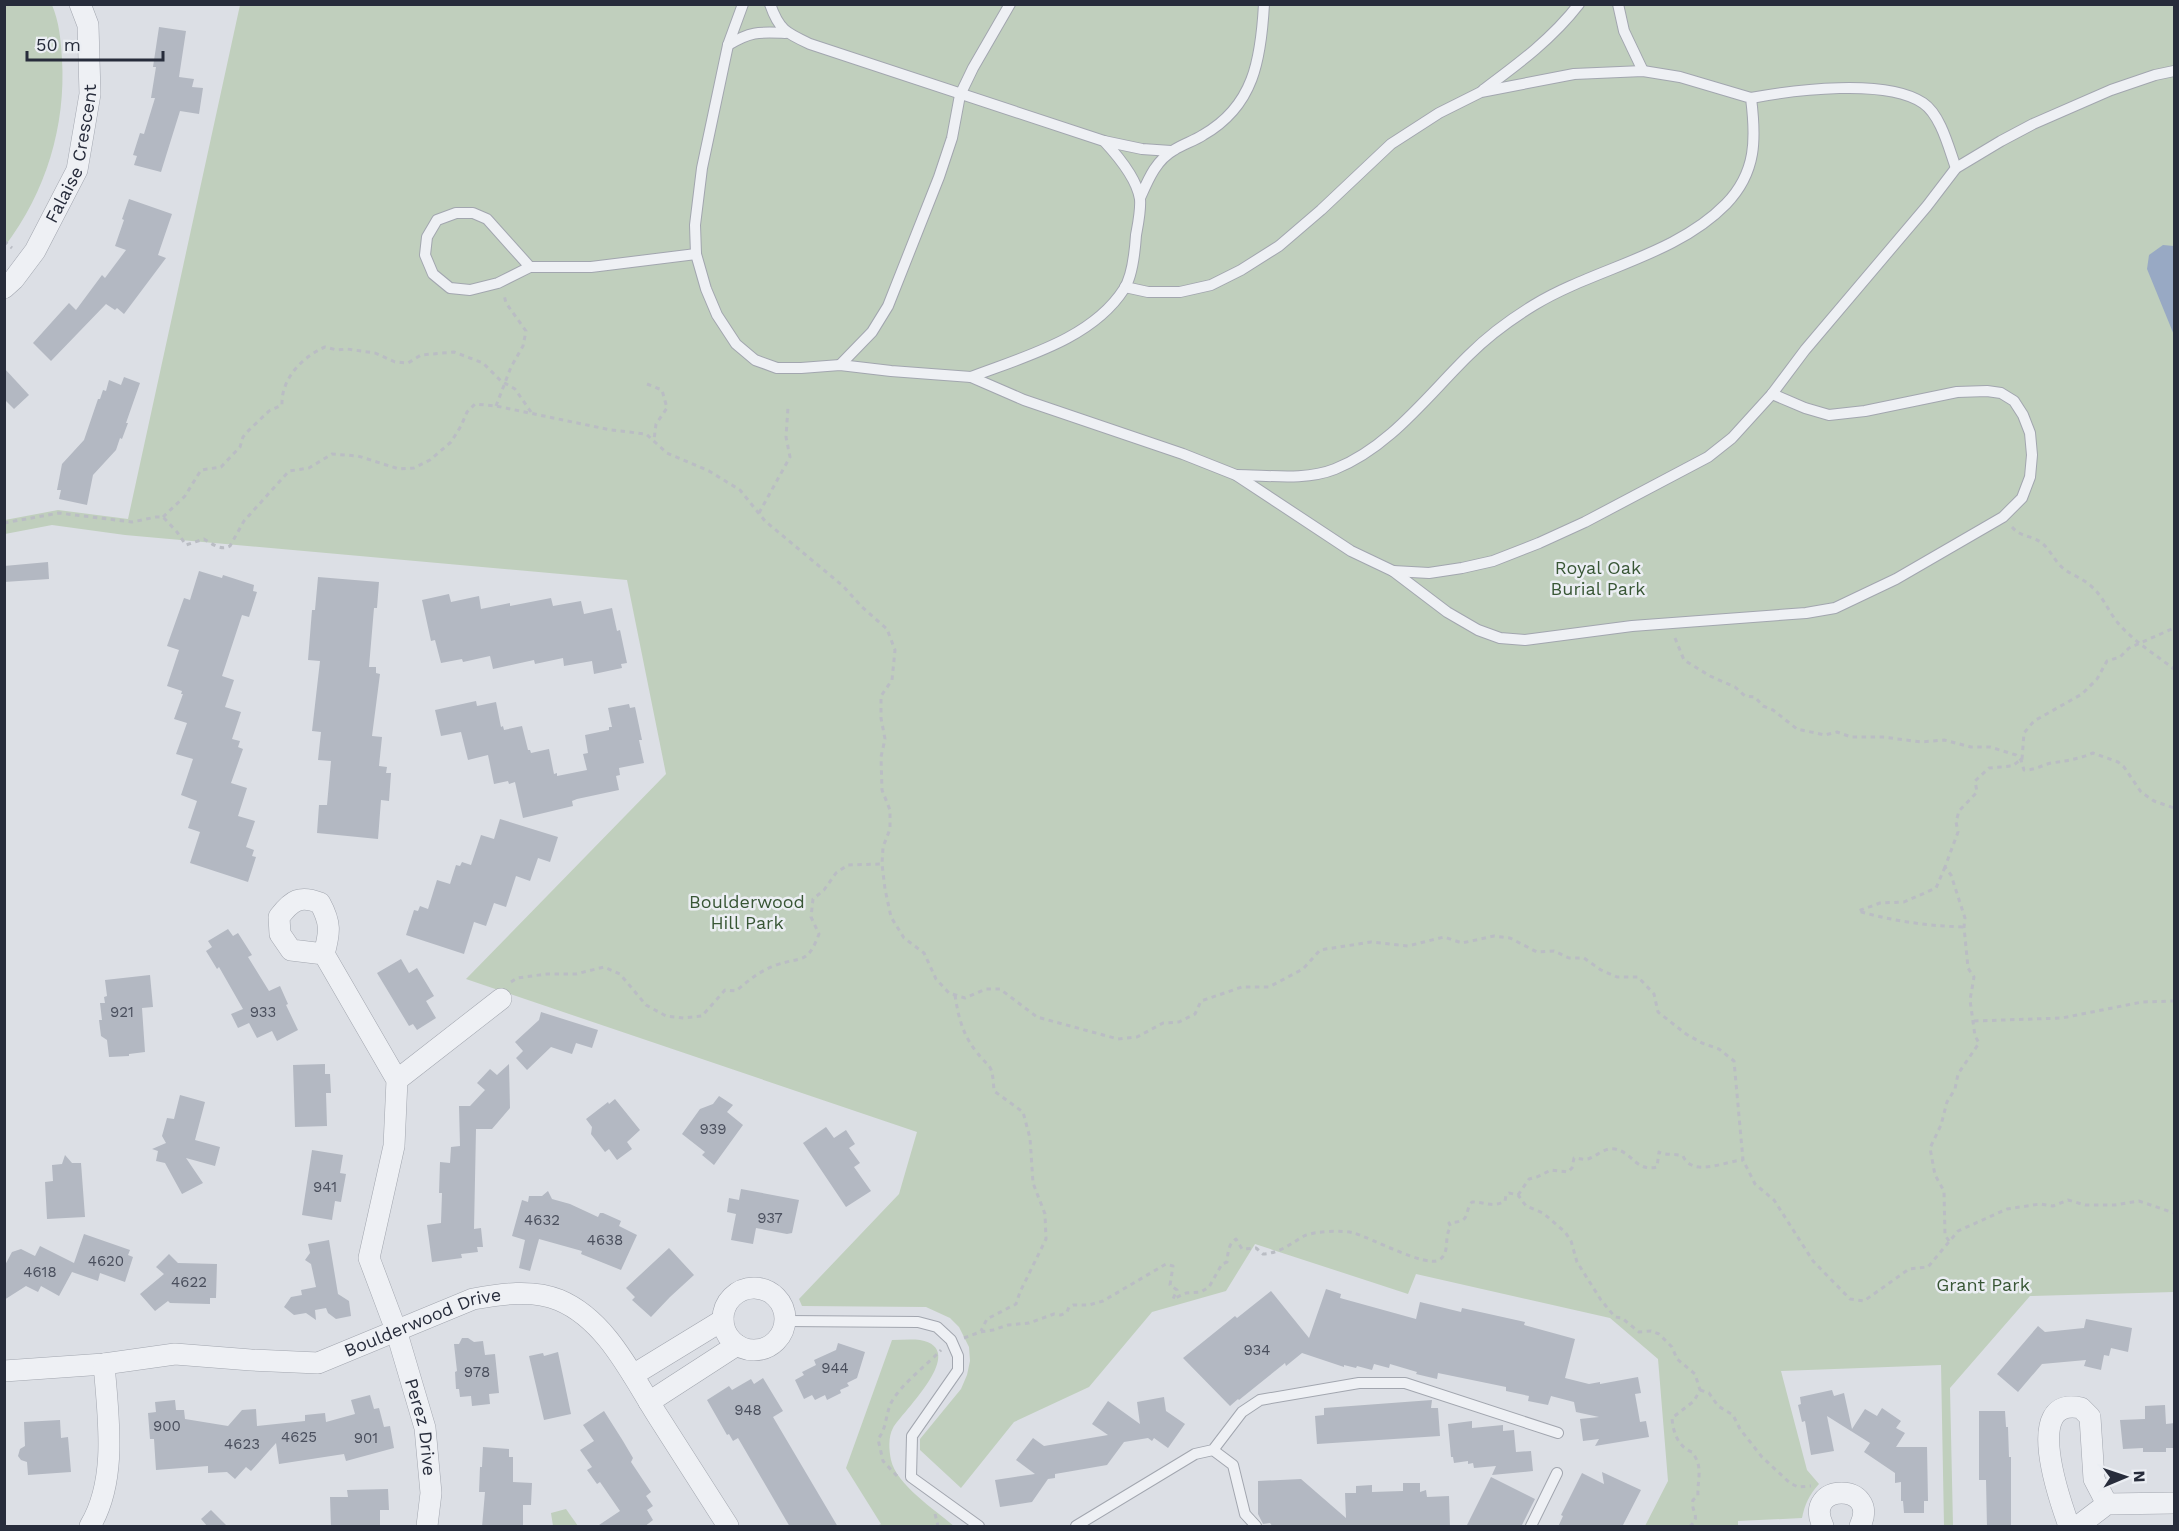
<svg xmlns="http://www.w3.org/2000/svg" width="2179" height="1531" font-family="'Work Sans',sans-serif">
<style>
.green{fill:#c0cfbd}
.water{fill:#98a9c4}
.building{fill:#b3b8c2}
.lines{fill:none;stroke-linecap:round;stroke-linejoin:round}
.lane-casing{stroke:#a2a6af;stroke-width:12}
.street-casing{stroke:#a2a6af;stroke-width:22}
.path{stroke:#babdc4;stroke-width:3;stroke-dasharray:4.5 4.5;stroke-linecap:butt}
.lane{stroke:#eef0f4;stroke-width:10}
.street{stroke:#eef0f4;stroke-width:21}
.labels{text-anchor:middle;stroke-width:5;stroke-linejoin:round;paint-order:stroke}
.number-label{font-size:15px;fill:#4a4f5d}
.street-label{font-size:18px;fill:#272c3b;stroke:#ebeef3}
.park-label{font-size:18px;fill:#385635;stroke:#ebeef3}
</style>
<rect width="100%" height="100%" fill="#dcdfe5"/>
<!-- green -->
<g class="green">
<path d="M5 4 52 5C59 21 61 41 62 59 66 126 46 192 5 246Z"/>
<path d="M240 5H2174V1292L2030 1296 1950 1388 1953 1526H1944L1941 1365 1781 1371 1807 1470 1819 1484C1809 1495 1805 1504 1802 1518L1738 1521V1526H1645L1668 1481 1658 1359 1610 1318 1416 1274 1408 1294 1255 1244 1226 1291 1152 1312 1089 1387 1014 1422 961 1488 920 1450V1439L961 1389 967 1375 970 1361 969 1347 959 1327 950 1318 926 1307 802 1306 799 1299 899 1194 917 1132 466 979 666 774 627 580 125 535 52 525 5 534V520L58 510 128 519Z"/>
<path d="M892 1340C901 1340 911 1339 920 1340 970 1349 903 1411 893 1428 888 1437 889 1450 891 1460 896 1484 935 1510 954 1526H877L881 1524 846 1468Z"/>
<path d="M566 1509 578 1526H553L551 1513Z"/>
</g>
<!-- water -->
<path class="water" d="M2163 245 2174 246V335L2147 269 2149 255Z"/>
<!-- building -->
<g class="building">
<path d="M159 27 186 31 179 77 194 79 192 87 203 88 199 114 180 111 161 172 134 165 137 156 133 155 140 133 144 134 155 98H151L156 67H153Z"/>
<path d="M129 199 172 214 158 255 166 258 124 314 117 308 115 310 106 304 51 361 33 343 69 303 76 310 102 275 105 278 126 250 115 246 124 220 122 219Z"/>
<path d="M4 368 29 395 14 409 4 399Z"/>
<path d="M124 377 140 383 126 423H128L122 439 120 438 116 450 93 475 87 505 59 499 61 490H57L62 464 84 440 98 399H100L103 390 106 391 109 380 121 385Z"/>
<path d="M48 562 49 579 4 582V566Z"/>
<path d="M199 571 222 578 223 575 254 585 253 591 257 592 249 617 242 615 222 676 234 680 225 707 241 712 232 739 240 741 238 747 243 749 231 783 247 788 238 816 255 821 246 847 254 850 252 856 256 857 248 882 190 863 200 832 188 828 197 801 181 795 193 759 176 754 187 723 174 719 183 694H181L182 691 167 686 179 650 167 646 184 598 190 600Z"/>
<path d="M318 577 379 582 377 608H374L369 667H376V673L380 674 372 736 382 737 379 766 387 767 386 773H391L389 801 381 800 378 839 317 833 319 805H327L331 761 318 760 321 732 312 731 320 661 308 660 312 610H315Z"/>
<path d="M449 594 451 602 479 596 481 609 510 603V606L551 598 553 606 581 601 584 614 612 608 617 631 620 630 627 663 621 664 622 668 594 674 592 661 564 666 563 658 535 664 534 660 493 669 490 656 463 662 462 659 441 663 435 640 431 641 422 600Z"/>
<path d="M476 701 477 706 496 702 501 727 503 726 504 730 522 726 528 750H530L531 753 549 749 554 774 557 773V776L587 770 583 754 588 753 585 735 609 730V727H612L608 708 629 704 630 708 635 707 642 740H639L644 763 619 768 620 775 616 776 619 790 577 799 572 801 573 806 523 818 515 782 509 784 508 781 494 784 488 755 468 760 461 732 441 736 435 710Z"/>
<path d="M500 819 558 837 550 862 538 858 530 881 516 876 506 907 494 903 486 926 474 922 464 954 406 935 414 910 418 911 420 906 428 909 437 880 450 884 456 865 460 866 462 862 471 865 481 835 494 839Z"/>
<path d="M228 929 233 936 238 933 252 955 248 957 269 991 280 986 288 1004 286 1005 298 1030 277 1041 272 1031 257 1038 249 1023 238 1028 231 1014 243 1009 219 967 217 969 206 951 212 947 208 941Z"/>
<path d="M401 959 409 973 417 968 434 996 426 1001 436 1018 417 1030 413 1024 409 1026 377 973Z"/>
<path d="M150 975 153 1007 142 1008 145 1052 129 1054V1056L109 1057 107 1040 101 1036 99 1020H102L100 1003H105L104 997 107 996 105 980Z"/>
<path d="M541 1012 598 1030 592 1048 576 1043 572 1054 551 1047 527 1070 516 1058 523 1051 515 1042 539 1020Z"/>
<path d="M325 1064V1074H330L331 1093H326L327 1126 295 1127 293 1065Z"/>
<path d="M509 1064 510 1108 492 1129H476L474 1229 481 1228 483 1247H477L478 1252 461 1254 462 1258 432 1262 427 1225 441 1223 442 1193H439L440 1162 450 1163 451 1147 460 1146 459 1106H470L485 1090 477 1083 490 1069 497 1075Z"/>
<path d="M180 1095 205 1102 195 1140 220 1147 215 1166 186 1158 203 1183 182 1194 165 1163 156 1161 158 1151 152 1149 166 1143 162 1136 167 1118 174 1119Z"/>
<path d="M719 1096 733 1105 727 1112 743 1125 714 1165 702 1155 705 1152 682 1134 700 1109 713 1104Z"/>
<path d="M615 1099 640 1130 627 1142 632 1149 617 1160 609 1149 605 1152 591 1134 592 1127 586 1119 608 1102 609 1104Z"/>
<path d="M826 1127 834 1138 846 1130 855 1144 849 1148 860 1163 854 1167 871 1191 846 1207 803 1143Z"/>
<path d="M312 1150 343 1155 340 1173 346 1174 341 1202 335 1201 332 1220 302 1215Z"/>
<path d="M65 1155 72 1163H81L85 1217 47 1219 45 1182 53 1181 52 1165 62 1164Z"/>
<path d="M741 1189 799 1200 792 1233 787 1234 756 1228 753 1244 731 1240 736 1214 727 1212 729 1198 739 1200Z"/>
<path d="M548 1191 552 1199 570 1204 598 1217 600 1213H603L621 1221 619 1226 637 1235 621 1270 581 1254 582 1251 539 1239 530 1271 519 1268 525 1240 512 1236 522 1200 528 1202 529 1196H542Z"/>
<path d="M84 1234 130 1250 128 1255 133 1257 125 1282 100 1273 98 1281 72 1272 59 1296 41 1286 38 1292 26 1286 4 1300V1267L12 1252 21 1249 35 1256 40 1246 74 1263Z"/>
<path d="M329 1240 338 1294 349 1301 351 1316 336 1319 328 1313 326 1308 315 1310 316 1320 306 1313 294 1315 284 1307 291 1297 302 1295 301 1290 316 1287 311 1264 305 1260 310 1253 308 1244Z"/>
<path d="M669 1248 694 1275 670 1297 651 1317 632 1300 635 1297 626 1288Z"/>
<path d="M169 1254 178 1263 217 1264 216 1298H210V1304L170 1303 168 1301 155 1311 140 1294 164 1274 156 1267Z"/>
<path d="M1326 1289 1341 1294 1340 1298 1416 1319 1420 1302 1461 1312 1462 1308 1525 1322 1524 1325 1575 1339 1565 1378 1589 1384 1600 1382V1384L1638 1377 1641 1393 1635 1394 1640 1422 1646 1421 1649 1437 1595 1446 1599 1439 1583 1441 1580 1419 1599 1417 1576 1412 1574 1402 1551 1396 1548 1405 1528 1401 1529 1396 1506 1391V1387L1438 1373 1437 1379 1416 1374 1417 1372 1390 1364 1389 1368 1374 1364 1372 1370 1357 1366 1356 1368 1344 1365V1367L1302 1353 1286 1366 1285 1363 1239 1400 1238 1399 1230 1406 1183 1358 1235 1316 1237 1318 1271 1291 1309 1338Z"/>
<path d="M2086 1319 2132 1328 2128 1352 2111 1348 2109 1356 2104 1355 2101 1370 2084 1366 2086 1360 2042 1364 2018 1392 1997 1374 2038 1326 2045 1332 2084 1328Z"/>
<path d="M462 1338H468L474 1342 483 1341 485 1355 495 1354 499 1393 489 1394 490 1404 472 1406 471 1396 460 1397 459 1389H456L455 1372 457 1371 454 1344H459Z"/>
<path d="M838 1343 865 1352 857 1378 847 1383 849 1386 840 1390 841 1393 827 1400 825 1395 815 1400 812 1395 804 1399 795 1380 804 1375 802 1372 816 1365 814 1360 836 1350Z"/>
<path d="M558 1352 571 1414 544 1420 529 1356 543 1353 544 1356Z"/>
<path d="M763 1378 783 1411 773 1417 838 1527H790L738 1438 733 1441 729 1434 727 1435 707 1400 729 1386 732 1390 751 1379 754 1384Z"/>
<path d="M1832 1390 1834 1396 1844 1393 1852 1429 1865 1409 1877 1416 1882 1408 1901 1421 1896 1428 1905 1433 1896 1447H1927L1928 1501H1924V1513H1904L1903 1501H1901V1482L1895 1483V1473L1864 1452 1870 1443 1827 1416 1834 1451 1811 1455 1805 1421 1802 1422 1798 1405 1801 1404 1800 1397Z"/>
<path d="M370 1395 374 1409 379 1408 384 1427 390 1426 394 1448 346 1461 344 1454 279 1464 276 1443 251 1471 246 1467 235 1479 227 1472 208 1473V1466L156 1470 154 1439H150L148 1413 156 1412 155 1402 175 1400 176 1410H184L185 1419 228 1426 242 1410 256 1409 257 1426 305 1421V1415L325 1413 326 1422 355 1414 351 1400Z"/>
<path d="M1164 1397 1166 1411 1185 1424 1168 1448 1154 1438 1152 1441 1148 1438 1124 1442 1107 1465 1055 1474V1478L1048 1479 1032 1502 1000 1507 995 1480 1035 1474 1016 1460 1033 1438 1044 1446 1108 1435 1092 1424 1108 1401 1140 1424 1137 1402Z"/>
<path d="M1432 1400 1431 1408H1438L1440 1436 1317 1444 1315 1416 1324 1415V1408Z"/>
<path d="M2165 1405 2166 1424 2175 1423V1448H2166V1452H2143V1448L2123 1449 2120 1420 2145 1419V1406Z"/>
<path d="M604 1411 623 1441 633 1458 631 1462 651 1492 646 1496 653 1506 647 1510 653 1520 644 1527H596L620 1511 600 1482 597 1484 587 1470 592 1467 580 1450 594 1441 583 1425Z"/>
<path d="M1979 1411H2005L2006 1427H2008L2009 1457H2011V1527H1987L1986 1480H1979Z"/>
<path d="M60 1420 61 1438 68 1437 71 1472 28 1475 27 1462 21 1460 18 1456 20 1449 25 1446 24 1422Z"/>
<path d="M1472 1421V1428L1503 1425V1431L1514 1430 1516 1452 1531 1451 1533 1471 1492 1475 1496 1466 1474 1468 1473 1463 1468 1464V1461L1454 1463 1453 1457H1451L1448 1424Z"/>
<path d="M483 1447 509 1449V1457H513V1482L532 1483 531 1505H523V1527H482L485 1492H479L480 1467H482Z"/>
<path d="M1602 1472 1641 1490 1623 1525 1558 1527 1563 1516 1561 1515 1582 1473 1604 1484Z"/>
<path d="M1491 1477 1535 1499 1521 1527H1466Z"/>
<path d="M1301 1479 1346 1518 1345 1493H1356V1486L1372 1485V1492L1403 1491V1483H1420V1492L1426 1490 1427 1497 1449 1496 1450 1527H1273L1270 1523 1263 1524 1258 1514V1481Z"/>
<path d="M388 1489 389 1510H380V1527H331L330 1497H348L347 1490Z"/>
<path d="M211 1510 228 1527H208L201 1519Z"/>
</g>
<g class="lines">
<!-- lane casing -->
<g class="lane-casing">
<g id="lane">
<path d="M743 4 728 45 702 168 695 225 696 254 706 289 717 315 736 344 755 360 777 368H801L840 365 891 371 971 377 1024 400 1183 454 1236 475 1351 551 1393 571 1447 612 1478 630 1500 638 1525 640 1632 626 1806 613 1835 608 1896 579 2003 517 2022 498 2030 477 2032 455 2030 433 2023 415 2014 401 2001 393 1987 391 1957 392 1865 411 1829 415 1805 408 1772 394"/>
<path d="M770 4C779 30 786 33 810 44L1104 141C1117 155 1137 179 1140 199 1141 210 1138 224 1136 235 1135 250 1132 277 1124 289 1092 339 1023 357 971 377"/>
<path d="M1618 4 1624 31 1643 71"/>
<path d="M728 45C751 31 759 32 785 33"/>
<path d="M1483 90C1518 64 1552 39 1579 4"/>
<path d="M1751 98C1794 90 1886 78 1923 103 1941 115 1949 149 1956 168"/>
<path d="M1104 141 1142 149 1171 151"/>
<path d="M1140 198C1148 180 1156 160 1174 150 1183 144 1194 141 1203 135 1254 106 1261 59 1264 4"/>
<path d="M530 267 487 219 473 213H456L437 220 427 237 425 255 433 274 450 288 470 290 498 283 530 267H591L696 254"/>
<path d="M1125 287 1148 292H1180L1211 285 1241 270 1279 246 1321 210 1391 144 1439 113 1481 92 1574 74 1643 71 1680 77 1751 98C1756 138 1757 172 1726 204 1675 256 1595 268 1534 305 1511 319 1488 336 1469 355 1428 395 1390 447 1335 469 1305 481 1268 475 1236 475"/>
<path d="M840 365 872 332 888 306 939 177 952 138 960 95 973 68 1010 4"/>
<path d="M1393 571 1429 573 1462 568 1493 561 1539 543 1585 522 1708 457 1732 438 1772 394 1805 350 1927 206 1956 168 2001 141 2033 124 2111 90 2155 75 2174 71"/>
<path d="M786 1321 918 1322 937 1327 951 1340 958 1356V1370L912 1436 911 1477 979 1526"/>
<path d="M1213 1450 1233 1465 1245 1514 1256 1526"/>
<path d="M1076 1526 1195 1454 1213 1450 1242 1412 1260 1400 1359 1383H1405L1558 1433"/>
<path d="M1531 1526 1557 1473"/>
</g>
</g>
<!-- street casing -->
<g class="street-casing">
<g id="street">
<path id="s1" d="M4 288 14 279 35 251 77 170 90 94 88 25 80 4"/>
<path id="s2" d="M324 954 291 950 280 934 279 917C292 900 300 895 320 903 331 923 330 932 324 954L397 1080 394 1146 369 1258 396 1330 425 1428 431 1493 427 1526"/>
<path d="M397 1080 501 999"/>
<circle cx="754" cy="1319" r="31"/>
<path id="s3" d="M4 1371 104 1364 175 1354 251 1360 318 1363 473 1299C500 1294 533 1289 559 1300 607 1320 632 1376 659 1418 682 1454 705 1490 728 1526"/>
<path d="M633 1375 723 1320"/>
<path d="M649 1402 737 1345"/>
<path d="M90 1526C118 1479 108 1416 104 1364"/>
<path d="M1823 1526C1802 1482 1881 1482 1860 1526"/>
<path d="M2069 1526C2060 1501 2022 1395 2081 1408L2090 1417 2094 1479 2107 1504"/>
<path d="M2078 1526 2107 1504 2174 1503"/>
</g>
</g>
<!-- path -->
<g class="path">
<path d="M4 241 12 248"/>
<path d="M647 384 662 390 667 408 656 424 654 440"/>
<path d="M496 406 511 367 523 346 526 331 506 303 504 295"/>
<path d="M759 513 790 457 786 437 788 407"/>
<path d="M163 517 185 496 201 470 221 467 240 447 243 437 249 430 269 411 282 405C281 379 302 357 325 347L337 350 347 349 375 353 395 362 408 363 421 355 454 352 483 363 501 381 515 389 531 412"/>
<path d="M4 523 59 513 132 522 156 517H163L177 532 186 545 204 539C212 544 221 551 230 546L244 521 289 471 309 468 332 454 358 456 399 469 414 468 430 460 451 442 461 426 467 412 475 404 496 406 611 430 646 434 667 453 709 471 740 490 765 521 843 586 862 607 887 629 895 650 892 680 881 696V718L885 739 881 757 882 790 890 810V829L883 847 882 864 885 889 891 917 904 938 924 953 936 979 949 993 965 998 986 989H1000L1037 1017 1118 1039 1137 1037 1163 1023 1179 1022 1195 1014 1201 1001 1242 987H1269L1303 969 1320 950 1371 942 1408 946 1444 937 1462 943 1494 936 1510 938 1537 952 1554 951 1569 958H1584L1601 970 1617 977H1638L1654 994 1658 1012 1686 1034 1702 1043 1719 1049 1734 1061 1743 1160 1755 1184 1774 1200 1813 1261 1850 1299 1864 1301 1909 1269 1928 1267 1958 1231 2007 1209 2040 1204 2053 1206 2068 1200 2085 1205H2115L2139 1201 2174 1213"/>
<path d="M2012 527C2021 538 2033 535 2043 544 2051 551 2055 562 2064 569 2072 575 2082 578 2091 586 2103 596 2108 611 2118 623 2133 641 2156 655 2174 669"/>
<path d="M1675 638 1684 660 1710 676 1735 687 1745 696 1755 697 1763 706 1773 710 1797 729 1825 735 1837 732 1851 737H1883L1921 742 1944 740 1971 747H1990L2016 755 2021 760 2024 770C2033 771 2042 765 2051 763 2066 761 2079 759 2093 753L2118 762 2124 767 2141 792 2154 801 2174 808"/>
<path d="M1945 867 1936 888 1904 902 1880 903 1858 911C1893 921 1927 926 1964 927"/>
<path d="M511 982 517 978 547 974H576L604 967 620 974 646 1005 666 1016 684 1018 702 1016 725 990 736 991C749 980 760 971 776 965 803 956 807 965 819 934L811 917 813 899 824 890 836 873 848 865 882 864"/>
<path d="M955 995C958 1015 962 1033 975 1050 991 1071 992 1061 994 1091L1023 1112 1030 1138 1033 1183 1045 1214 1046 1239 1020 1292 1016 1304 987 1319 981 1331"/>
<path d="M1974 1021 2062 1018 2142 1002 2174 1001"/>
<path d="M1518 1195 1529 1179 1537 1177 1551 1170 1568 1172 1572 1168 1574 1158C1579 1158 1583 1160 1588 1159 1597 1156 1605 1147 1615 1149 1634 1153 1635 1172 1657 1167L1659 1152C1668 1156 1674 1153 1683 1156 1693 1178 1725 1161 1743 1160"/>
<path d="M1949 1241 1945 1235 1944 1191 1935 1175 1930 1148 1941 1125 1947 1102 1955 1089 1958 1074 1979 1043 1975 1036 1970 1000 1974 977 1968 968 1964 927 1965 918 1951 875 1945 867 1958 832 1956 822 1959 811 1977 792 1975 781 1989 768 2012 766 2022 759 2024 733 2034 721 2082 694 2097 679 2107 661 2120 657 2129 648 2174 628"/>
<path d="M964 1338 980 1332 993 1330 1008 1325 1029 1323 1054 1314 1061 1315 1067 1312 1069 1307 1073 1305H1089L1103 1301 1166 1264 1173 1266 1170 1285 1177 1290 1173 1299 1186 1293 1201 1292 1209 1287 1222 1264 1227 1262C1228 1253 1228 1244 1236 1239L1242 1249 1256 1248 1263 1254C1280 1253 1290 1244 1304 1236 1314 1231 1343 1230 1354 1233 1371 1238 1427 1268 1439 1260 1451 1253 1443 1236 1451 1227L1449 1223C1454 1222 1461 1222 1464 1219 1468 1215 1467 1207 1472 1202 1485 1202 1493 1208 1505 1201L1506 1195 1509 1193 1518 1195 1526 1206 1543 1213 1565 1232 1571 1241 1577 1262 1601 1300 1615 1317 1622 1318 1639 1332 1651 1331 1659 1334 1672 1347 1677 1359 1695 1374 1700 1390 1694 1401 1672 1418C1673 1432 1678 1447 1692 1452 1704 1468 1697 1479 1698 1496L1693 1500C1690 1511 1702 1517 1690 1526"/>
<path d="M1700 1390 1709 1393 1718 1406 1733 1415 1740 1429 1762 1457 1790 1483 1798 1487 1811 1486"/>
<path d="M897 1476 883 1461 878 1439C887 1428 885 1416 891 1403 901 1384 926 1366 941 1350"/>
<path d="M935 1514 938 1526"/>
</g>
<!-- lane -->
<use href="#lane" class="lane"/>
<!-- street -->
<use href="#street" class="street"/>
</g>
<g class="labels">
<!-- number labels -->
<g class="number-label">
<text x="122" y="1017">921</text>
<text x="263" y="1017">933</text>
<text x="713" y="1134">939</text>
<text x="325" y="1192">941</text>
<text x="770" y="1223">937</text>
<text x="542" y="1225">4632</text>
<text x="605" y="1245">4638</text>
<text x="106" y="1266">4620</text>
<text x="40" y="1277">4618</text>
<text x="189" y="1287">4622</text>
<text x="1257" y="1355">934</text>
<text x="835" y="1373">944</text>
<text x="477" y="1377">978</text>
<text x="748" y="1415">948</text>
<text x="167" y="1431">900</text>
<text x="299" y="1442">4625</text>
<text x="366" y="1443">901</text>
<text x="242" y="1449">4623</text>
</g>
<!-- street labels -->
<g class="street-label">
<text dy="6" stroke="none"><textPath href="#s1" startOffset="154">Falaise Crescent</textPath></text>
<text dy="6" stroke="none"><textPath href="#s3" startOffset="428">Boulderwood Drive</textPath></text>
<text dy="6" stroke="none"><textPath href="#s2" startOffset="675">Perez Drive</textPath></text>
</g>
<!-- park labels -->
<g class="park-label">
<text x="1598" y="574">Royal Oak<tspan x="1598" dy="21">Burial Park</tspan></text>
<text x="747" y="908">Boulderwood<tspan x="747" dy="21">Hill Park</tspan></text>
<text x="1983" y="1291">Grant Park</text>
</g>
</g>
<!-- border -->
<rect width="2179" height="1531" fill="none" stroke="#272c3b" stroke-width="12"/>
<!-- north arrow -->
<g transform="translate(2125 1477) rotate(88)" stroke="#ebeef3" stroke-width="4.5" paint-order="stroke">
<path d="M0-4.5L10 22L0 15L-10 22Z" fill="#272c3b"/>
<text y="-9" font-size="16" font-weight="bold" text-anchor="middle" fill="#272c3b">N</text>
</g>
<!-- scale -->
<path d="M27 51v9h136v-9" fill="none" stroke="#272c3b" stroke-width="3"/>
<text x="36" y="51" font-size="18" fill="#272c3b" stroke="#ebeef3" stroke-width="4.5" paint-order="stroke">50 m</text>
</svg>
